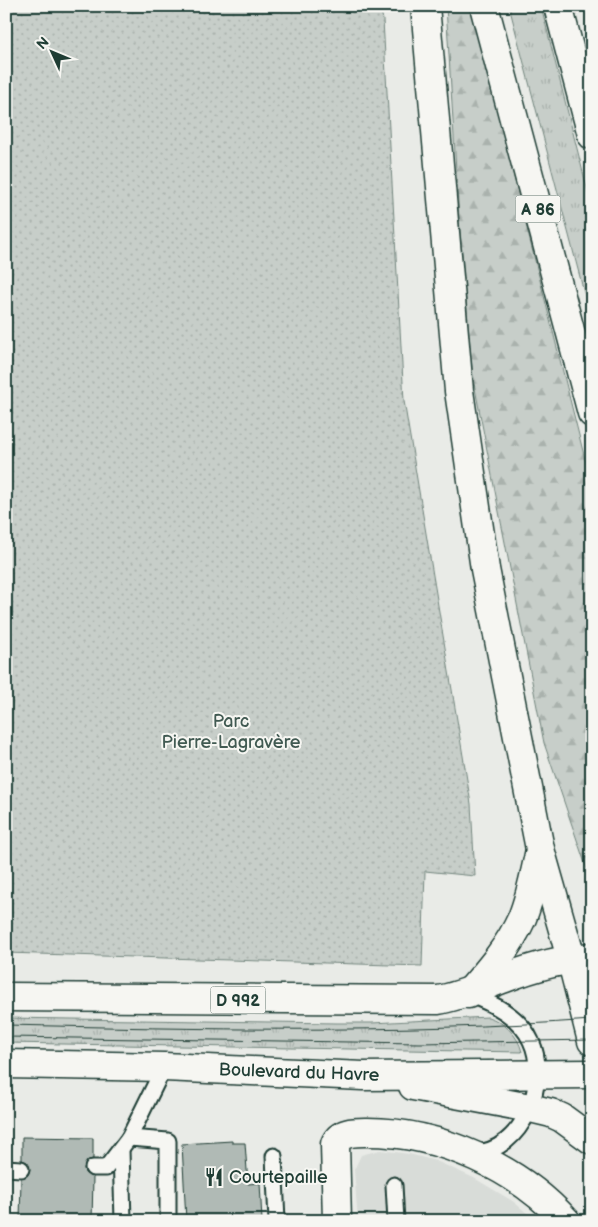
<svg xmlns="http://www.w3.org/2000/svg" width="598" height="1227" font-family="'Balsamiq Sans',sans-serif">
<style>
.built{fill:#d8dcd8}
.grass{fill:url(#grass-tufts);stroke:#73867e}
.forest{fill:url(#forest-firs);stroke:#73867e}
.park{fill:url(#park-dots);stroke:#73867e}
.building{fill:#b0bab5;stroke:#1f3d34}
.lines{fill:none;stroke-linecap:round;stroke-linejoin:round}
.lane-casing{stroke:#1f3d34;stroke-width:19}
.street-casing{stroke:#1f3d34;stroke-width:31}
.primary-casing{stroke:#1f3d34;stroke-width:31}
.highway-casing{stroke:#1f3d34;stroke-width:31}
.lane{stroke:#f6f6f2;stroke-width:15}
.street{stroke:#f6f6f2;stroke-width:28}
.primary{stroke:#f6f6f2;stroke-width:28}
.highway{stroke:#f6f6f2;stroke-width:28}
.tram{stroke:#1f3d34;stroke-width:1}
.labels{text-anchor:middle;stroke-width:4;stroke-linejoin:round;paint-order:stroke}
.shield{fill:#f6f6f2;stroke:#60746d;stroke-width:1}
.shield-label{font-size:16px;font-weight:bold;fill:#1f3d34}
.park-label{font-size:18px;fill:#415a52;stroke:#f6f6f2}
.street-label{font-size:18px;fill:#1f3d34;stroke:#f6f6f2}
.poi-label{font-size:18px;fill:#1f3d34;stroke:#f6f6f2;text-anchor:start}
</style>
<defs>
<pattern id="grass-tufts" width="24" height="20" patternUnits="userSpaceOnUse" patternTransform="scale(1.25)"><rect width="24" height="20" fill="#c7cec9"/><path d="M3 7l-1-3M5 7V3M7 7l1-3M15 17l-1-3M17 17v-4M19 17l1-3" fill="none" stroke="#aab2ad"/></pattern>
<pattern id="forest-firs" width="22" height="20" patternUnits="userSpaceOnUse" patternTransform="scale(1.25)"><rect width="22" height="20" fill="#c7cec9"/><path d="M5 1l3.5 6h-7zM16 11l3.5 6h-7z" fill="#aab2ad"/></pattern>
<pattern id="park-dots" width="8" height="8" patternUnits="userSpaceOnUse" patternTransform="scale(1.25)"><rect width="8" height="8" fill="#c7cec9"/><path d="M2 2h.1M6 6h.1" fill="none" stroke="#aab2ad" stroke-width="1.8" stroke-linecap="round"/></pattern>
</defs>
<rect width="100%" height="100%" fill="#e9ebe7"/>
<filter id="ink" filterUnits="userSpaceOnUse"><feTurbulence type="fractalNoise" baseFrequency=".02" numOctaves="2"/><feDisplacementMap in="SourceGraphic" scale="10" xChannelSelector="R" yChannelSelector="G"/><feConvolveMatrix kernelMatrix="1 2 1 2 8 2 1 2 1" color-interpolation-filters="sRGB"/></filter>
<g filter="url(#ink)">
<!-- built -->
<path class="built" d="M380 1150 409 1154 436 1161 474 1178 514 1202 536 1221H358L354 1170 361 1155Z"/>
<!-- grass -->
<g class="grass">
<path d="M509 6H541L592 208V323Z"/>
<path d="M488 1017C504 1022 518 1035 522 1052L6 1043V1018L336 1023H372Z"/>
</g>
<!-- forest -->
<path class="forest" d="M446 6H471L592 487V884L544 743 473 378 459 219Z"/>
<!-- park -->
<path class="park" d="M6 6H380L383 20 404 401 471 804 475 876 425 871 422 966 6 953Z"/>
<!-- building -->
<g class="building">
<path d="M22 1137 93 1138V1159L88 1160 84 1168 85 1173 93 1177 92 1221H20L21 1178 28 1175 30 1169 27 1162 22 1160Z"/>
<path d="M232 1141V1143H245L248 1184 260 1183 262 1221H186L182 1144Z"/>
</g>
<g class="lines">
<!-- lane casing -->
<g class="lane-casing">
<g id="lane">
<path d="M468 994C492 1003 520 1016 531 1041 550 1081 523 1152 474 1153"/>
<path d="M129 1138 168 1141V1221"/>
<path d="M121 1150 123 1221"/>
<path d="M274 1156 277 1221"/>
<path d="M6 1168 21 1169"/>
<path d="M93 1168H106L129 1138 164 1067"/>
<path d="M394 1185 396 1221"/>
</g>
</g>
<!-- street casing -->
<g class="street-casing">
<path id="street" d="M337 1221 335 1144C340 1131 356 1132 368 1132 440 1132 518 1168 566 1221"/>
</g>
<!-- primary casing -->
<g class="primary-casing">
<g id="primary">
<path d="M571 958 592 1041"/>
<path d="M6 997 438 1000C462 996 482 986 505 978 533 967 561 959 592 957"/>
<path d="M6 1064 164 1067 363 1076 592 1074"/>
<path d="M413 1086 530 1108 551 1113 562 1118 592 1140"/>
</g>
</g>
<!-- highway casing -->
<g class="highway-casing">
<g id="highway">
<path d="M425 6 459 391 485 569 540 849 571 958"/>
<path d="M484 6 592 413"/>
<path d="M558 6 592 135"/>
<path d="M468 994C489 970 509 947 522 918 531 896 535 872 540 850"/>
</g>
</g>
<!-- lane -->
<use href="#lane" class="lane"/>
<!-- street -->
<use href="#street" class="street"/>
<!-- primary -->
<use href="#primary" class="primary"/>
<!-- highway -->
<use href="#highway" class="highway"/>
<!-- tram -->
<g class="tram">
<path d="M6 1025C201 1029 397 1034 592 1020"/>
<path d="M6 1037 420 1043 592 1040"/>
</g>
</g>
</g>
<!-- icons -->
<defs>
<g id="restaurant-bare" transform="scale(1.5)"><path d="M-5-6h1v4h1v-4h1v4h1v-4h1v5L-1.5 .5V6h-2V.5L-5-1ZM5-6V6H3V1.5H1.5Q1.5-4 5-6Z" fill="#1f3d34" stroke="#f6f6f2" stroke-width="2.5" paint-order="stroke"/></g>
</defs>
<g fill-rule="evenodd">
<use href="#restaurant-bare" x="214" y="1177"/>
</g>
<g class="labels">
<!-- shield labels -->
<g class="shield">
<rect x="515.5" y="195.5" width="45" height="27" rx="4"/>
<rect x="210.5" y="986.5" width="55" height="27" rx="4"/>
</g>
<g class="shield-label">
<text x="538" y="215">A 86</text>
<text x="238" y="1006">D 992</text>
</g>
<!-- park labels -->
<g class="park-label">
<text x="231" y="727">Parc<tspan x="231" dy="21">Pierre-Lagravère</tspan></text>
</g>
<!-- street labels -->
<g class="street-label">
<text transform="translate(299 1072) rotate(2)" y="6">Boulevard du Havre</text>
</g>
<!-- poi labels -->
<g class="poi-label">
<text x="229" y="1183">Courtepaille</text>
</g>
</g>
<!-- margin -->
<rect width="598" height="1227" fill="none" stroke="#f6f6f2" stroke-width="25"/>
<rect x="12" y="12" width="573" height="1202" fill="none" stroke="#1f3d34" stroke-width="2" filter="url(#ink)"/>
<!-- north arrow -->
<g transform="translate(52 52) rotate(314)" stroke="#f6f6f2" stroke-width="4" paint-order="stroke">
<path d="M0-4L9 19L0 12L-9 19Z" fill="#1f3d34"/>
<text y="-8" font-size="14" font-weight="bold" text-anchor="middle" fill="#1f3d34">N</text>
</g>
</svg>
